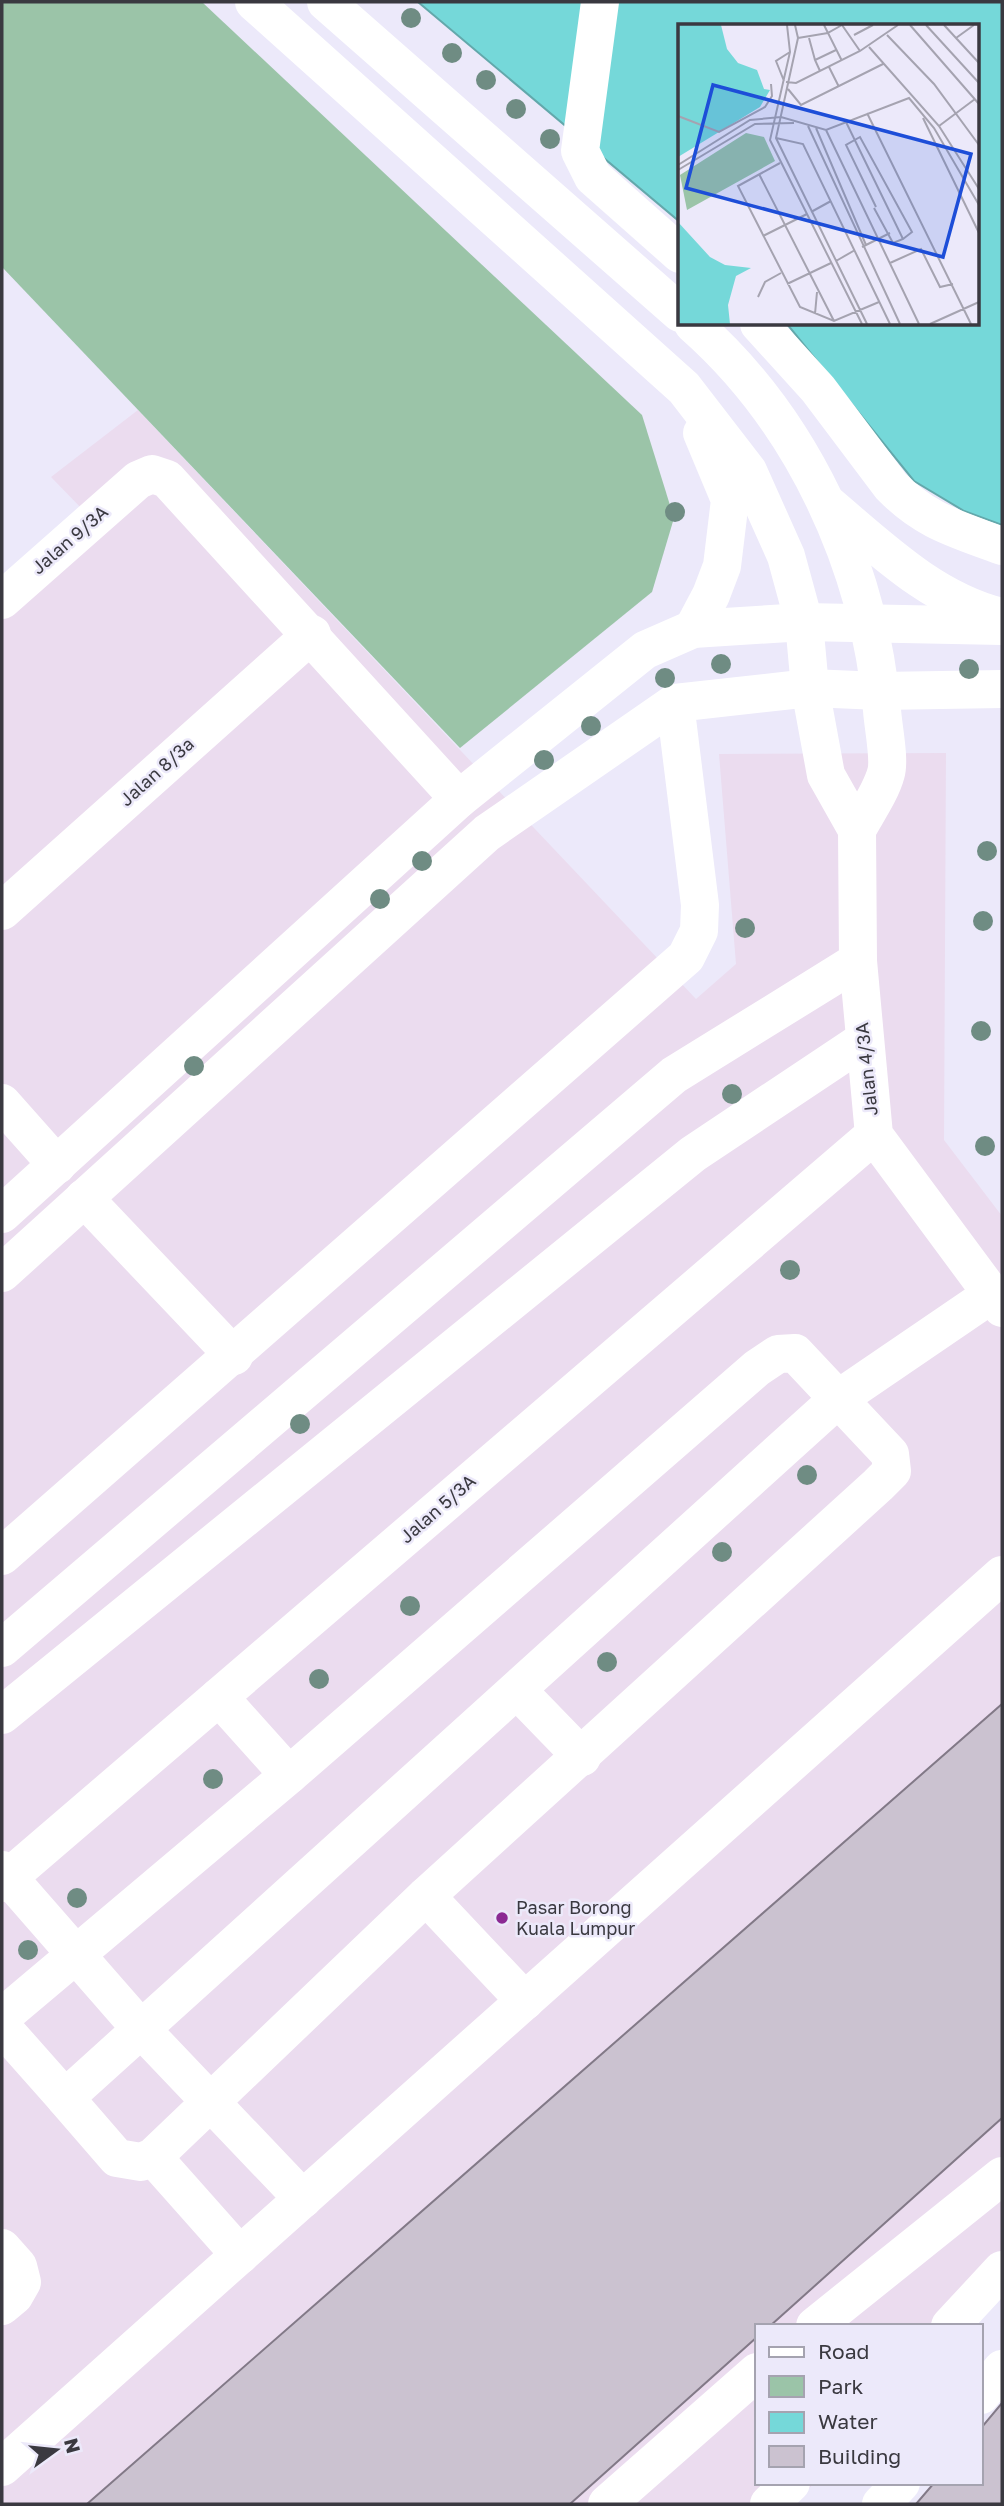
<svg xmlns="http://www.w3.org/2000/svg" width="1004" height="2506" font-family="'Golos Text',sans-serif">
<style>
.commercial{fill:#ebdcef}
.green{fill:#9bc4a8}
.water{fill:#75d8d9;stroke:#63a8ab;stroke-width:2}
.building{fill:#cbc2d0;stroke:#827987;stroke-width:2}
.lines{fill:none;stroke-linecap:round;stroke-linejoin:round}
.minor{stroke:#fff;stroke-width:38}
.tree{fill:#6f8c83}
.poi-dot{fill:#8b2a93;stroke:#ece9fa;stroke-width:2.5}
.labels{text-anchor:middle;stroke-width:5;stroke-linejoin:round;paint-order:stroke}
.street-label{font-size:18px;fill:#3a3940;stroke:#ece9fa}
.poi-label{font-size:18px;fill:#3a3940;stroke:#ece9fa;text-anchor:start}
.inset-road{fill:none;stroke:#a5a3b0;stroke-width:2}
.view{fill:#1d4ed8;fill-opacity:0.15;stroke:#1d4ed8;stroke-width:3.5}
.inset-edge{fill:none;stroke:#3a3940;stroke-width:3.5}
</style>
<rect width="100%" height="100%" fill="#ece9fa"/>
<!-- commercial -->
<path class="commercial" d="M138 410 696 999 736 964 719 754 946 753 944 1140 1002 1216V2266L951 2326H757V2483H814L795 2504H2V584L85 512 51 477Z"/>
<!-- green -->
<path class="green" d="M2 2H202L642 415 674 518 652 592 460 748 2 267Z"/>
<!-- water -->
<path class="water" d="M418 2H1002V525L964 511 914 481 787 324H978V26H680V222Z"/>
<!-- building -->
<g class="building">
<path d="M1002 1704V2118L770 2326H757V2337L570 2504H87Z"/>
<path d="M1002 2403V2504H916L934 2483H981V2428Z"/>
</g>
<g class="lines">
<!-- minor -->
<g class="minor">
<path d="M254 2 684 388 748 471 786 556 804 622 810 688 826 775 857 830 858 961 874 1135 1002 1308"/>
<path d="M326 2 680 313"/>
<path d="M600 2 580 151 593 177 680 254"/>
<path d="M693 324C803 421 869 565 882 710 883 726 890 759 886 773 881 792 866 813 857 830"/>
<path d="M759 324 818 389 891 486C926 522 957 529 1002 546"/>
<path d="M829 505C881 549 934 601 1002 617"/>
<path d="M2 600 138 480 152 474 167 479 459 799"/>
<path d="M693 629 711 595 722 566 730 500 702 433"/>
<path d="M2 911 312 634"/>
<path d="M2 1103 57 1165"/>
<path d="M84 1198 234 1356"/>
<path d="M2 1214 459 799 645 650 693 629 804 622 1002 626"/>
<path d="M2 1273 487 833 675 703 810 688 880 691 1002 689"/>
<path d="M2 1556 686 957 699 931 700 905 675 703"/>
<path d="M2 1648 674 1075 858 961"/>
<path d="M517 1690 582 1757"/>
<path d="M2 1715 693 1154 864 1040"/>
<path d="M2 1870 141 2029 303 2199"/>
<path d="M2 1883 874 1135"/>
<path d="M426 1896 525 2001"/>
<path d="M2 2022 3 2016 289 1775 219 1697"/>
<path d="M2 2027 65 2098 838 1399 992 1294"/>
<path d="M65 2098 117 2158 141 2162 153 2157 426 1896 878 1485 892 1471 890 1454 795 1353 778 1354 757 1368 289 1775"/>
<path d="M153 2157 240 2255"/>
<path d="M2 2248 18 2266 22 2282 14 2296 2 2306"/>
<path d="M815 2326 1002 2176"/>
<path d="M950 2326 1002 2270"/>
<path d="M981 2395 1002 2369"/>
<path d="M2 2467 1002 1575"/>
<path d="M607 2504 757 2372"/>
<path d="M769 2504 791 2483"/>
<path d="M881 2504 901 2483"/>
</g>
</g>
<!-- trees -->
<g class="tree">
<circle cx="411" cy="18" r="10"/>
<circle cx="452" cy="53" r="10"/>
<circle cx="486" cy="80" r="10"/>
<circle cx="516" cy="109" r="10"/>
<circle cx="550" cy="139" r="10"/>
<circle cx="675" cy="512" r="10"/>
<circle cx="721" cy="664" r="10"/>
<circle cx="969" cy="669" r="10"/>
<circle cx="665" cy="678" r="10"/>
<circle cx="591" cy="726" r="10"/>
<circle cx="544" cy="760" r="10"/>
<circle cx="987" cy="851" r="10"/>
<circle cx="422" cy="861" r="10"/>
<circle cx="380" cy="899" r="10"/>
<circle cx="983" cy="921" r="10"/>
<circle cx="745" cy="928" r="10"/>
<circle cx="981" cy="1031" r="10"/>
<circle cx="194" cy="1066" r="10"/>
<circle cx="732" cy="1094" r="10"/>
<circle cx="985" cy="1146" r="10"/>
<circle cx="790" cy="1270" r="10"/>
<circle cx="300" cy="1424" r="10"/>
<circle cx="807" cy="1475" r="10"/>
<circle cx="722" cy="1552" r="10"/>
<circle cx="410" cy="1606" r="10"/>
<circle cx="607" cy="1662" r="10"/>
<circle cx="319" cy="1679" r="10"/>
<circle cx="213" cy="1779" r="10"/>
<circle cx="77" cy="1898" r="10"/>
<circle cx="28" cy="1950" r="10"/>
</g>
<!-- markers -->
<circle class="poi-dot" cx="502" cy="1918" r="7"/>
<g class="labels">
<!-- street labels -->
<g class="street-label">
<text transform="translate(70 540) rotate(-41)" y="6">Jalan 9/3A</text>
<text transform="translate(157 772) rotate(-42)" y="6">Jalan 8/3a</text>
<text transform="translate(867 1069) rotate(-96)" y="6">Jalan 4/3A</text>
<text transform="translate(438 1509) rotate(-41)" y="6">Jalan 5/3A</text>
</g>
<!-- poi labels -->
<g class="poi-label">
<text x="516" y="1914">Pasar Borong<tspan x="516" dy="21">Kuala Lumpur</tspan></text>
</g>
</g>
<!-- overview -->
<g transform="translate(678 24)">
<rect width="301" height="301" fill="#ece9fa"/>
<path d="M68 109 86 113 97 137 9 186 2 151Z" fill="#9bc4a8"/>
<path d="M0 1H43L49 25 60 39 79 46 86 65 92 66 82 83 0 133ZM0 198 32 233 47 241 73 244 58 252 50 281 52 300H0Z" fill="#75d8d9"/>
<path class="inset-road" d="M109 1 112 28 92 116 184 300M117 1 120 14 98 114 189 300M164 1 182 27M232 1 301 80M248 1 301 59M266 1 301 39M176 11 195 1M209 11 256 60 301 121M120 14 150 9 146 1M131 14 137 36M278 14 296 1M191 23 261 102 301 165M164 37 150 9 164 1M151 43 161 63M142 47 137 36 158 26M106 57 98 37 112 28M108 58 118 59 182 27 220 1M110 65 123 81 205 40M189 89 293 300M0 92 41 108 87 83 94 72 93 60M245 94 301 209M168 98 225 215 215 219 196 184M130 102 222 300M261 102 297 75M138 104 188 221M148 106 241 300M98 114 125 120 212 300M102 139 60 162 122 283 156 297 201 278M0 141 72 96 103 93 148 106 231 74 256 104 301 181M0 146 77 100 116 99M81 150 156 297M198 183 168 121 182 113 234 208 225 215M133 188 153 177M85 212 129 190M184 223 212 209M158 237 177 226M212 239 243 225 262 263 275 260M109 260 153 239M80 273 87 258 103 249M137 290 139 268M252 300 301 278"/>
<path class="view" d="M35 61 293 130 265 233 8 164Z"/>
<rect width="301" height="301" class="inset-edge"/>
</g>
<!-- border -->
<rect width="1004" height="2506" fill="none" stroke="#3a3940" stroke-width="7"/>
<!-- legend -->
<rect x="755" y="2324" width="228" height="161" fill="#ece9fa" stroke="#a5a3b0" stroke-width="2"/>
<rect x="769" y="2347" width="35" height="10" fill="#ffffff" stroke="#a5a3b0" stroke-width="2"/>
<text x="818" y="2359" font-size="21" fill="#3a3940">Road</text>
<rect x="769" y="2376" width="35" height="21" fill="#9bc4a8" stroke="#a5a3b0" stroke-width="2"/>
<text x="818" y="2394" font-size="21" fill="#3a3940">Park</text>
<rect x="769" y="2412" width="35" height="21" fill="#75d8d9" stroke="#a5a3b0" stroke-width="2"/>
<text x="818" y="2429" font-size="21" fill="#3a3940">Water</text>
<rect x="769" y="2446" width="35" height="21" fill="#cbc2d0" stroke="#a5a3b0" stroke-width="2"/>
<text x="818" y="2464" font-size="21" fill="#3a3940">Building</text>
<!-- north arrow -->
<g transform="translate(56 2450) rotate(75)" stroke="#ece9fa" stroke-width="5" paint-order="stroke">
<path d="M0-5L12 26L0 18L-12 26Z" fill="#3a3940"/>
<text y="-10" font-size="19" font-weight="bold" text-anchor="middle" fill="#3a3940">N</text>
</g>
</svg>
